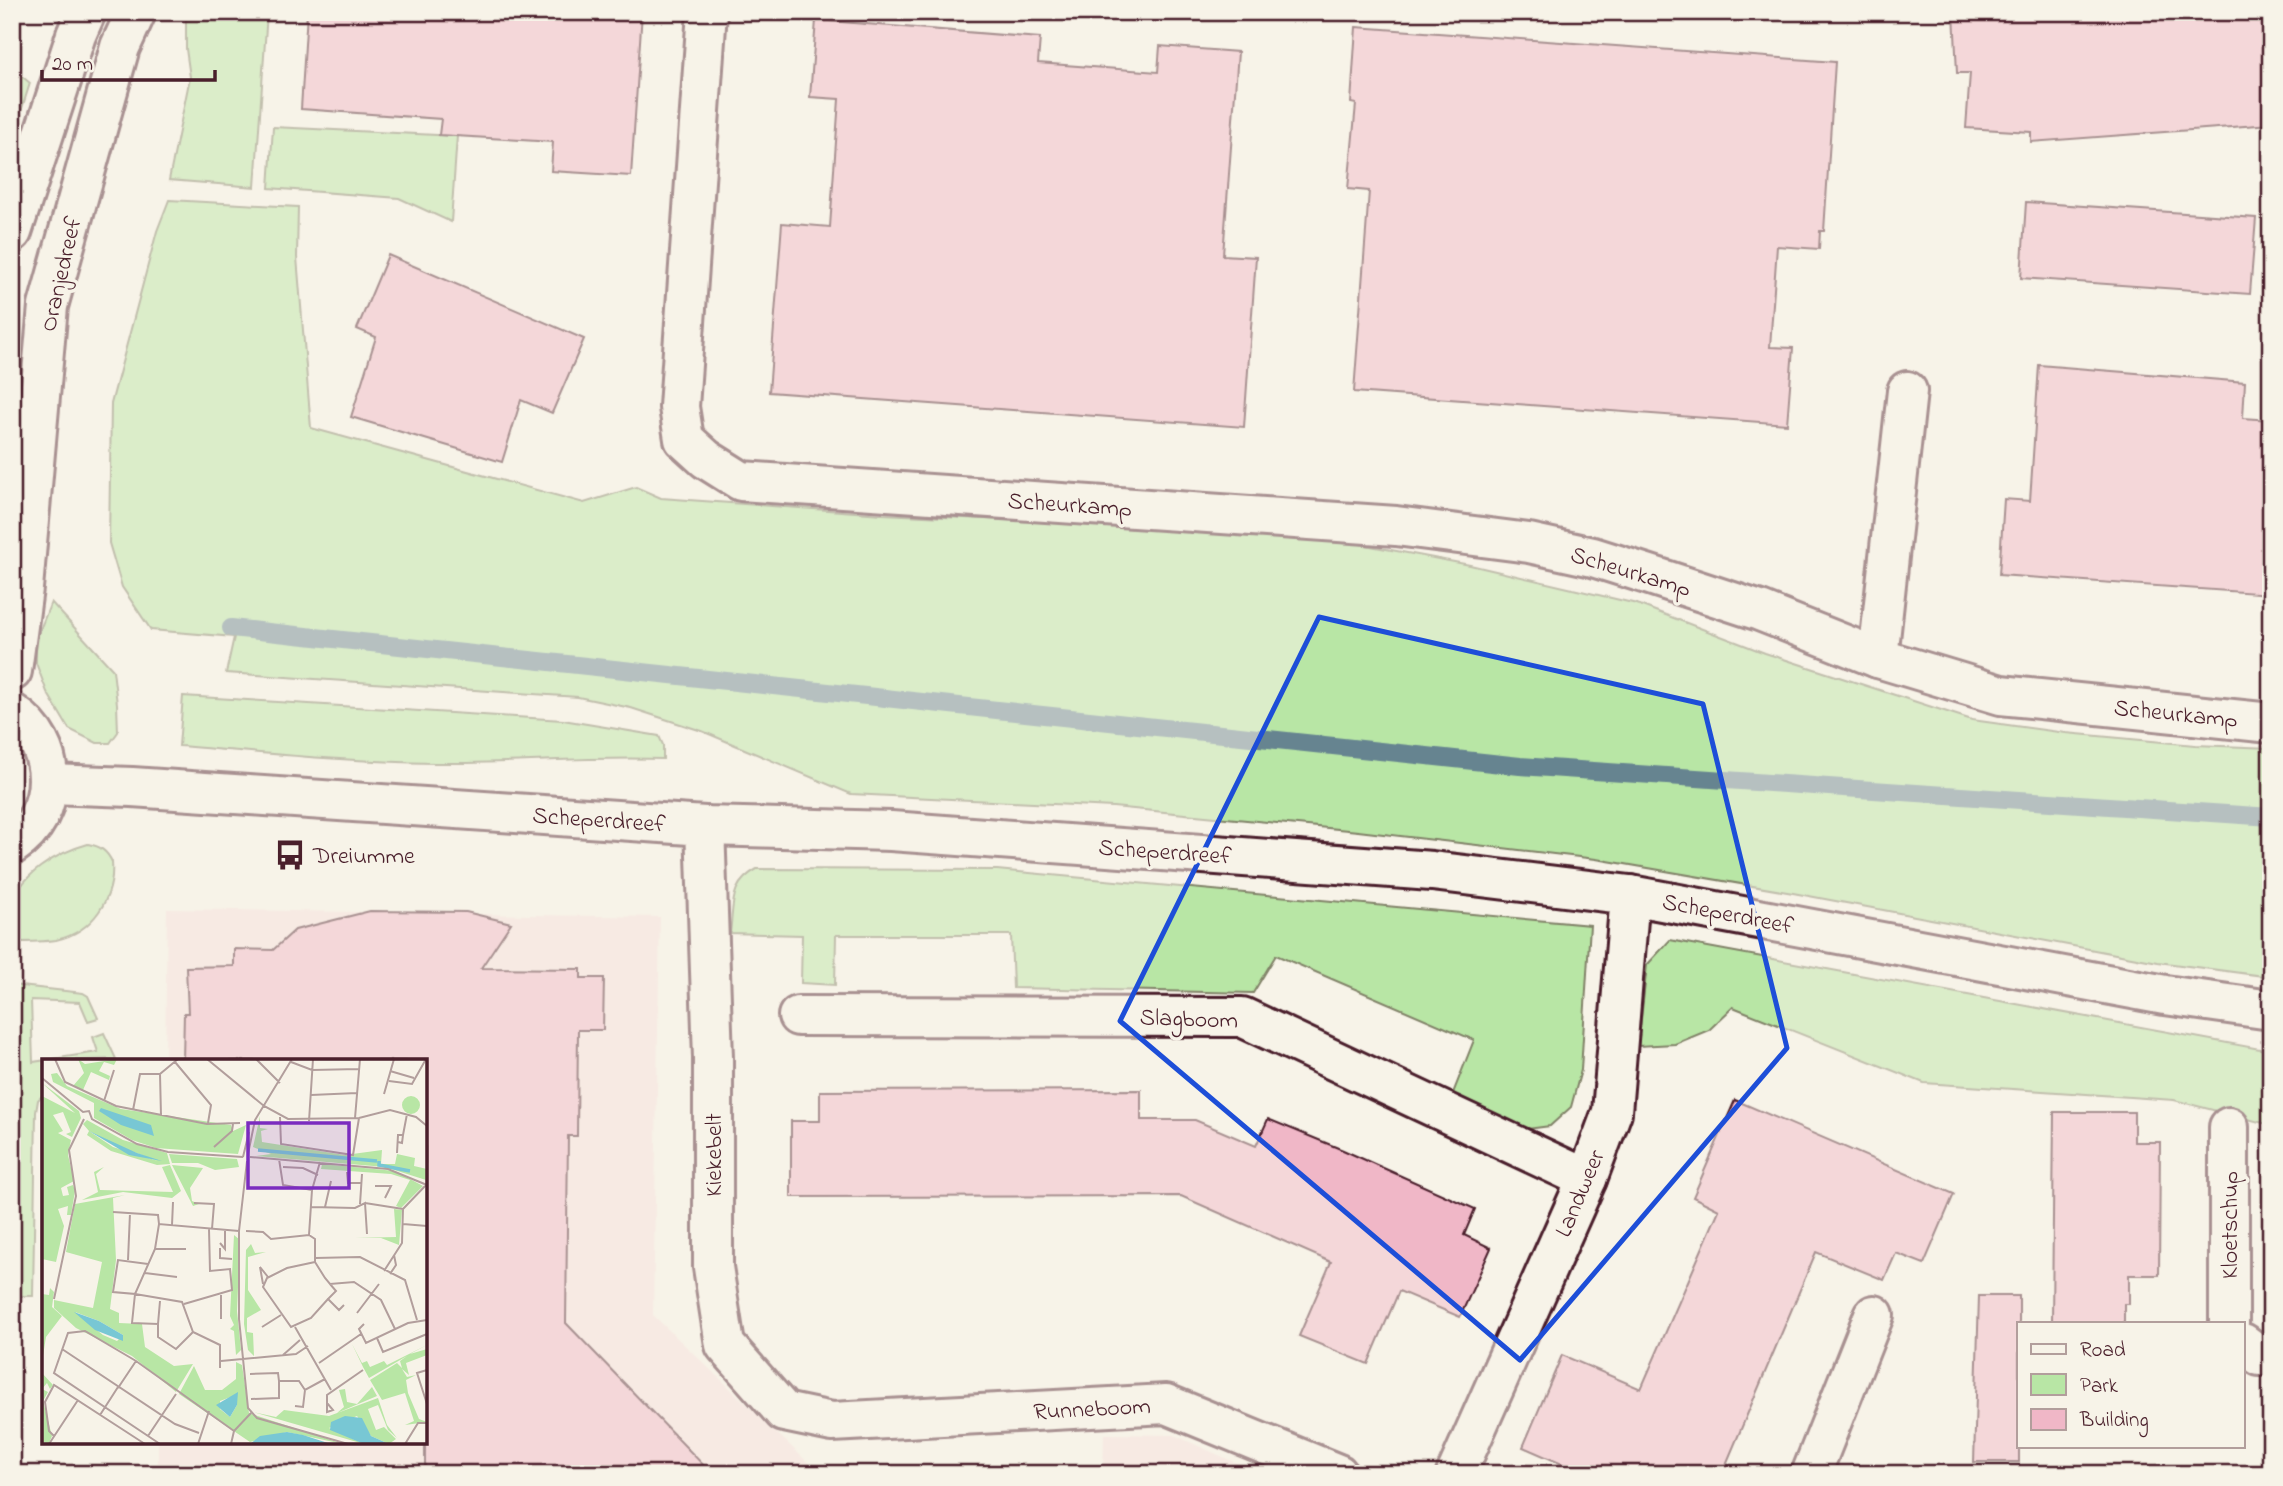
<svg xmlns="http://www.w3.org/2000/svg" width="2283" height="1486" font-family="'Indie Flower',sans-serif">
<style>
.built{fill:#f5e1de}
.green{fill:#b8e6a5;stroke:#818268;stroke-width:2}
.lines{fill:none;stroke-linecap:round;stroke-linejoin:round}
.stream{stroke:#668490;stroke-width:18}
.building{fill:#f0b7c7;stroke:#4a1f2b;stroke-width:2}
.minor-casing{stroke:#4a1f2b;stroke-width:44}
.minor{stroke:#f7f3e8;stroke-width:38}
.marked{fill:none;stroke:#1d4ed8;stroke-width:5;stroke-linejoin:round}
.labels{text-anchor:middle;stroke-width:7;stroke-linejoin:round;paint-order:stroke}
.street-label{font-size:24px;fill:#4a1f2b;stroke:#f7f3e8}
.poi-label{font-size:24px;fill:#4a1f2b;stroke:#f7f3e8;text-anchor:start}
.inset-river{fill:none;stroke:#78c7d4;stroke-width:3.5}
.inset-road{fill:none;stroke:#b29e9c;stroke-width:2}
.view{fill:#7b2cbf;fill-opacity:0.15;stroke:#7b2cbf;stroke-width:3.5}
.inset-edge{fill:none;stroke:#4a1f2b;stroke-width:3.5}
</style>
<rect width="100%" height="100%" fill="#f7f3e8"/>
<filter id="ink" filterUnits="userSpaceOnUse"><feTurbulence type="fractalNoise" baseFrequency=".0143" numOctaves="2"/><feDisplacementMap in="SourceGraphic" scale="14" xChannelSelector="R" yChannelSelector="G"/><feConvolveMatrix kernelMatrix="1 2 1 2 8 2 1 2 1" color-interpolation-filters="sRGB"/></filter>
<g filter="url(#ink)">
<!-- built -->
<g class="built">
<path d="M167 909 660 917 653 1315 820 1474H158V1442H425V1061H165Z"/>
<path d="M1104 1434 1174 1435 1261 1474H1103Z"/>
</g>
<!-- green -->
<g class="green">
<path d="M186 12H267L255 187 169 180 190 77 186 49Z"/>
<path d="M12 68 30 83 12 140Z"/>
<path d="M273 127 457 136 451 222 399 198 269 188Z"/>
<path d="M169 200 298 207 297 257 311 428 584 503 636 487 661 498 883 514 1146 527 1360 544 1470 565 1637 604 1765 653 1972 720 2066 733 2195 745 2271 748V977L2158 962 1793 893 1596 859 1358 831 1113 807 851 794 702 731 631 708 578 697 226 673 234 637 151 630 122 587 109 543 111 404 157 231Z"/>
<path d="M51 602 113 670 117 704 118 732 110 743H97L69 729 47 692 36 663V640Z"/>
<path d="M183 696 563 720 659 736 663 745V759C587 756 511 764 434 763 349 762 264 753 179 746Z"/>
<path d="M88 844C100 846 107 851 112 862 115 898 93 932 56 940 42 942 27 942 12 942 12 931 11 920 12 909 16 875 59 852 88 844Z"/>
<path d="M757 869 997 870 1590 925 1581 1070 1571 1107 1550 1126 1520 1130 1450 1101 1474 1040 1276 955 1253 993 1013 988 1011 935H836L835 985 801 983 802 935 730 933C734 904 729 884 757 869Z"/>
<path d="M1670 940 2271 1051V1125L2174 1100 1924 1083 1733 1007 1709 1030 1675 1044 1638 1046 1647 965Z"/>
<path d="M12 985 83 993 88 996 98 1018 88 1021 80 1002 31 1000 33 1062 98 1052 93 1037 104 1033 116 1059 44 1061V1094L38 1100 36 1112 33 1296H12Z"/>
</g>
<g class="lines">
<!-- stream -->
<path class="stream" d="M231 628 1520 766 2271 817"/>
</g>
<!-- building -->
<g class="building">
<path d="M307 12H642L631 176 551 171 553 142 439 135 441 119 301 109Z"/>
<path d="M1954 12H2271V124L2031 142V132L1966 128 1970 73H1957Z"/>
<path d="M816 20 1040 38 1038 63 1158 72 1160 46 1238 52 1223 255 1256 257 1244 427 769 392 782 223 830 227 839 99 810 97Z"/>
<path d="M1356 27 1835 62 1824 231H1820L1819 249 1777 246 1770 347 1793 348 1787 424 1354 392 1369 191 1348 189 1356 104 1351 103Z"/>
<path d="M2026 202 2256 218 2250 294 2021 278Z"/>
<path d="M388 255 584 339 552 413 521 400 502 462 351 417 376 337 357 329Z"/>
<path d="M2039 365 2245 382 2243 418 2271 420V594L1999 575 2004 499 2030 501Z"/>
<path d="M370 911 466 912 511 923 481 968 581 969V978H604L603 1030H578L577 1136H568L566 1323 712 1474H425V1061H183L184 1013H188L186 967 234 966V949L273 950 295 930Z"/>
<path d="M1141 1090V1120H1195L1256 1146 1268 1119 1343 1150 1475 1209 1464 1235 1491 1248 1460 1317 1399 1291 1368 1364 1299 1336 1331 1262 1181 1196 791 1197V1121H820V1091Z"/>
<path d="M1735 1100 1954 1194 1924 1264 1896 1253 1884 1280 1816 1252 1722 1474H1585L1523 1447 1562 1355 1641 1389 1719 1210 1693 1197Z"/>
<path d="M2054 1112H2134V1142H2160L2159 1275H2129V1304H2124V1323H2052Z"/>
<path d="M1979 1296H2019V1462H1974Z"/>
</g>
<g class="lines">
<!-- minor casing -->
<g class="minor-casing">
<g id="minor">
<path d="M707 12 679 407 684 439 706 459 741 481 1396 526 1529 543 1593 557 1650 575 1760 611 1878 658 2001 695 2271 723"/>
<path d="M12 232 76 35 86 12"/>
<path d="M1878 658 1907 391"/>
<path d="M12 671 23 588 48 306 120 47 136 12"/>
<path d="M12 713C60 744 60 814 12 845"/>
<path d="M49 784 132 787 705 826 891 831 1432 871 1630 895 2165 995 2271 1010"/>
<path d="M705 826 713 1058V1267L725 1345 784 1412 832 1422 1166 1404 1338 1474"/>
<path d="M798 1016 1242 1017 1587 1179"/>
<path d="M2229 1127V1323"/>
<path d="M2243 1343 2260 1356H2271"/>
<path d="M1456 1474 1587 1179 1612 1112 1630 895"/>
<path d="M1811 1474 1874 1315"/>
</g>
</g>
<!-- minor -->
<use href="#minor" class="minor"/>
</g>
</g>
<!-- marked area -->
<path d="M0 0H2283V1486H0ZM1319 617 1703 704 1787 1048 1520 1360 1120 1021Z" fill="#f7f3e8" fill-opacity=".55" fill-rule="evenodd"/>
<path class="marked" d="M1319 617 1703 704 1787 1048 1520 1360 1120 1021Z"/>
<!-- icons -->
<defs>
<g id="bus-bare" transform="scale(2.415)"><path d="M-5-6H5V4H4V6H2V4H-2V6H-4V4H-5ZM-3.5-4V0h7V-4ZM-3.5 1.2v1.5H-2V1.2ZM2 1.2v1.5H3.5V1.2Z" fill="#4a1f2b" stroke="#f7f3e8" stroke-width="2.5" paint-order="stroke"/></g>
</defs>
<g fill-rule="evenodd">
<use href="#bus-bare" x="290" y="855"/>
</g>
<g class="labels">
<!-- street labels -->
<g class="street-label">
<text transform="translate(60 274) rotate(-77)" y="8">Oranjedreef</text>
<text transform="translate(1070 504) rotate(4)" y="8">Scheurkamp</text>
<text transform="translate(1631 571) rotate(17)" y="8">Scheurkamp</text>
<text transform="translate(2176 713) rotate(6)" y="8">Scheurkamp</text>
<text transform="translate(599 819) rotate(4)" y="8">Scheperdreef</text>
<text transform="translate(1165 851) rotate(4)" y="8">Scheperdreef</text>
<text transform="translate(1728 913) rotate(11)" y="8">Scheperdreef</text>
<text transform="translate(1189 1018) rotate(2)" y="8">Slagboom</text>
<text transform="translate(713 1155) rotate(-90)" y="8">Kiekebelt</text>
<text transform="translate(1579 1193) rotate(-67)" y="8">Landweer</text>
<text transform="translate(2229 1225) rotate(-90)" y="8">Kloetschup</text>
<text transform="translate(1092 1408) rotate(-3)" y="8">Runneboom</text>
</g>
<!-- poi labels -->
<g class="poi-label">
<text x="313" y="863">Dreiumme</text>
</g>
</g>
<!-- overview -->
<g transform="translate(42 1059)">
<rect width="385" height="385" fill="#f7f3e8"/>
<path d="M36 0 43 5 75 0 72 6 62 3 57 12 68 17 67 21 49 13 41 31 31 27 42 14ZM15 14 25 27 79 50 189 66 191 72 204 66 196 95 114 89 90 81 52 59V44L11 23 9 15ZM0 24 37 52 39 59 30 78 24 75 29 73 21 53 11 56 21 72 16 74 29 81 26 96 32 122 19 129 21 137 27 136 25 128 31 126 33 132 29 156H25L26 147 16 150 22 167 14 203 0 200V37L33 54ZM360 46a9 9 0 1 1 18 0a9 9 0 1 1-18 0ZM218 57V69L226 70 219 72 220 83 303 96 340 91 339 105H353L355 95 373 99 372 107 385 110 384 121 343 108 214 97 229 95 211 88ZM45 61 81 81 125 94 128 105 115 106 69 92 45 76 47 72 41 65ZM47 72 81 89 116 102 71 88ZM127 95 195 100 197 108 173 111 156 104H130ZM280 105 353 112 381 127 359 149 354 147 368 121 349 115 279 110ZM128 106 139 132 130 139 81 133 40 141 56 133 52 113 62 108 54 115 58 131 131 133 120 108ZM130 106 161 109 148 129 150 142 157 145 151 147ZM83 136 71 139 74 201 68 250 77 254V264L100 265 103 288 132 307 151 305 134 333 90 297 34 269 12 249V241L51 249 60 203 24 193 33 145ZM33 253 57 262 81 276 75 282 61 276ZM352 150 360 151 357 186 339 179H313L354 178ZM192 176 198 181 195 252 199 291 194 296 192 272 188 270 192 266 188 257ZM209 185 213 194 224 193 206 198V231L219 251 205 259V273L211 274 212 297 206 291 202 265 204 191ZM8 229 12 233 10 248 20 257 4 278 0 303V235L7 236ZM310 285 320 304 325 302 328 308 342 302 345 306 385 286 368 295 385 290V296L364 304 367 316 360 310 365 318 374 316 364 321 366 334 377 360 385 363 363 366 372 362 363 334 340 341 328 321 355 304 360 309 358 302 365 297 327 319 321 308ZM194 303 200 306 207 354 301 385 245 373 208 383 137 335 152 307 163 331H180L194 320ZM194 336 195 346 188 358 178 350V342ZM0 314 11 326 8 330 5 324 0 330 6 333 1 342 10 377 7 384 0 383ZM330 328 335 337 295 354 302 348 297 331 303 330 305 343 315 345ZM336 339 345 366 355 379 346 371 336 346 326 350 334 371 342 368 354 380 347 385 329 377 315 357 287 369 322 385 211 353 234 358 242 351 287 357Z" fill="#b8e6a5" fill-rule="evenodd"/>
<path d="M59 49 109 66 112 77 79 66 57 52ZM47 72 95 94 120 102 87 96ZM32 253 57 262 81 276V282L53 271ZM196 333 195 346 188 358 174 346ZM303 357 320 359 329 377 347 385H322L288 371 289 363ZM245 373 261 376 289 385H208L218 377Z" fill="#78c7d4"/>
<path class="inset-river" d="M216 91 335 102M337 102V106L368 112"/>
<path class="inset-road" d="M13 0 23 23 74 47 165 65 198 64M165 0 222 47 246 60 317 59 348 51 374 58 385 67M214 0 238 24M133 3 169 46 166 64M249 3 270 11 317 10M348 12 372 19M0 19 41 53 47 52 50 60 95 85 126 93 201 98M347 22 370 25 384 0M342 35 352 0M269 36 315 34M62 42 72 11M91 51 98 15H118M119 57 118 15 136 0M238 58 239 85 311 96 317 59M313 59 318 0M267 62 271 0M361 76 365 55M172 88 190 72 191 65M355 94 356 76H361L360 84 356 83M206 95 213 61 250 0M201 98 207 73M208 98 346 110 385 126M237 100 241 126 270 131M205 102 197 172V260L206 349 215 359 306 385M241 108 261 109 276 116M305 113 306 124H320M333 127H349L343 139M152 144 172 145 170 170M323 144 361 150M318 145 320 115M269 148 313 149 323 144 325 175M283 148 289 122M71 153 116 156 117 165M361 165 385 167M130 166 131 143M204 172 221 173 229 180 267 176 273 180V203L283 219 288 225 312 223 339 241 353 270M267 176 270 131 278 103M178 184 183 190V171M178 189V199L190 200M113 190H144M273 199 318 198 363 221 375 261M86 201 88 154M273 203 245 209 225 219 221 228 249 268 269 259 286 240M106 205 76 201 71 233 93 235 90 264 116 265 118 242M342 212 360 184 361 150 385 125M103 214 135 218M348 215 354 206 352 196M221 225 218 208 226 218M288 225 294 232 286 240 297 251 302 246M179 236V260M12 240 34 137 27 91 42 60M142 245 190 231 188 210 168 212 167 170M315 254 337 225M116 265V278L134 290 151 273M322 265 317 270 324 284 366 264 385 261M220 268 239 256M253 268 289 331M335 279 341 293 385 275M20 290 133 365 157 374M241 296 258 281M179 302 254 295 266 287M277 304 319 275M178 309V286L151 273 140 243 93 235 113 190 117 165 197 172M385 311 375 314 385 345M208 315 236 314 237 322H257L263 331 283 320M76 329 94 302M209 340 237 339V322M285 344 291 351 285 353V336L321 311M253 347 261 348 263 331M58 356 76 328M12 377 7 372 3 343 12 326 103 385M106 377 134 335M7 385 36 341M118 385 12 314 26 274 43 272 94 302 192 372M156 385 167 352M189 385 192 372 209 354M363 385 376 364H385"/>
<path class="view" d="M206 64H307V129H206Z"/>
<rect width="385" height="385" class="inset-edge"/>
</g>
<!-- margin -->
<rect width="2283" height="1486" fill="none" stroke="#f7f3e8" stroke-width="42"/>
<rect x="21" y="21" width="2241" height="1444" fill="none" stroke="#4a1f2b" stroke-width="2.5" filter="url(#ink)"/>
<!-- legend -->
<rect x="2017" y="1322" width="228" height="126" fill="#f7f3e8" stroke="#b29e9c" stroke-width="2"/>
<rect x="2031" y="1344" width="35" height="10" fill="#f7f3e8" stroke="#b29e9c" stroke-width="2"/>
<text x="2080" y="1356" font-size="21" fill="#4a1f2b">Road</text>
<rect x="2031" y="1374" width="35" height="21" fill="#b8e6a5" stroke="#b29e9c" stroke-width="2"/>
<text x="2080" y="1392" font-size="21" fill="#4a1f2b">Park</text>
<rect x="2031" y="1409" width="35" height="21" fill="#f0b7c7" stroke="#b29e9c" stroke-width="2"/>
<text x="2080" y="1426" font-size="21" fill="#4a1f2b">Building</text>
<!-- scale -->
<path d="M42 70v10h173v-10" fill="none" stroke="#4a1f2b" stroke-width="3.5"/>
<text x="52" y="70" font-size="21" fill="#4a1f2b" stroke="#f7f3e8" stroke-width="5" paint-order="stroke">20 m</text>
</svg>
